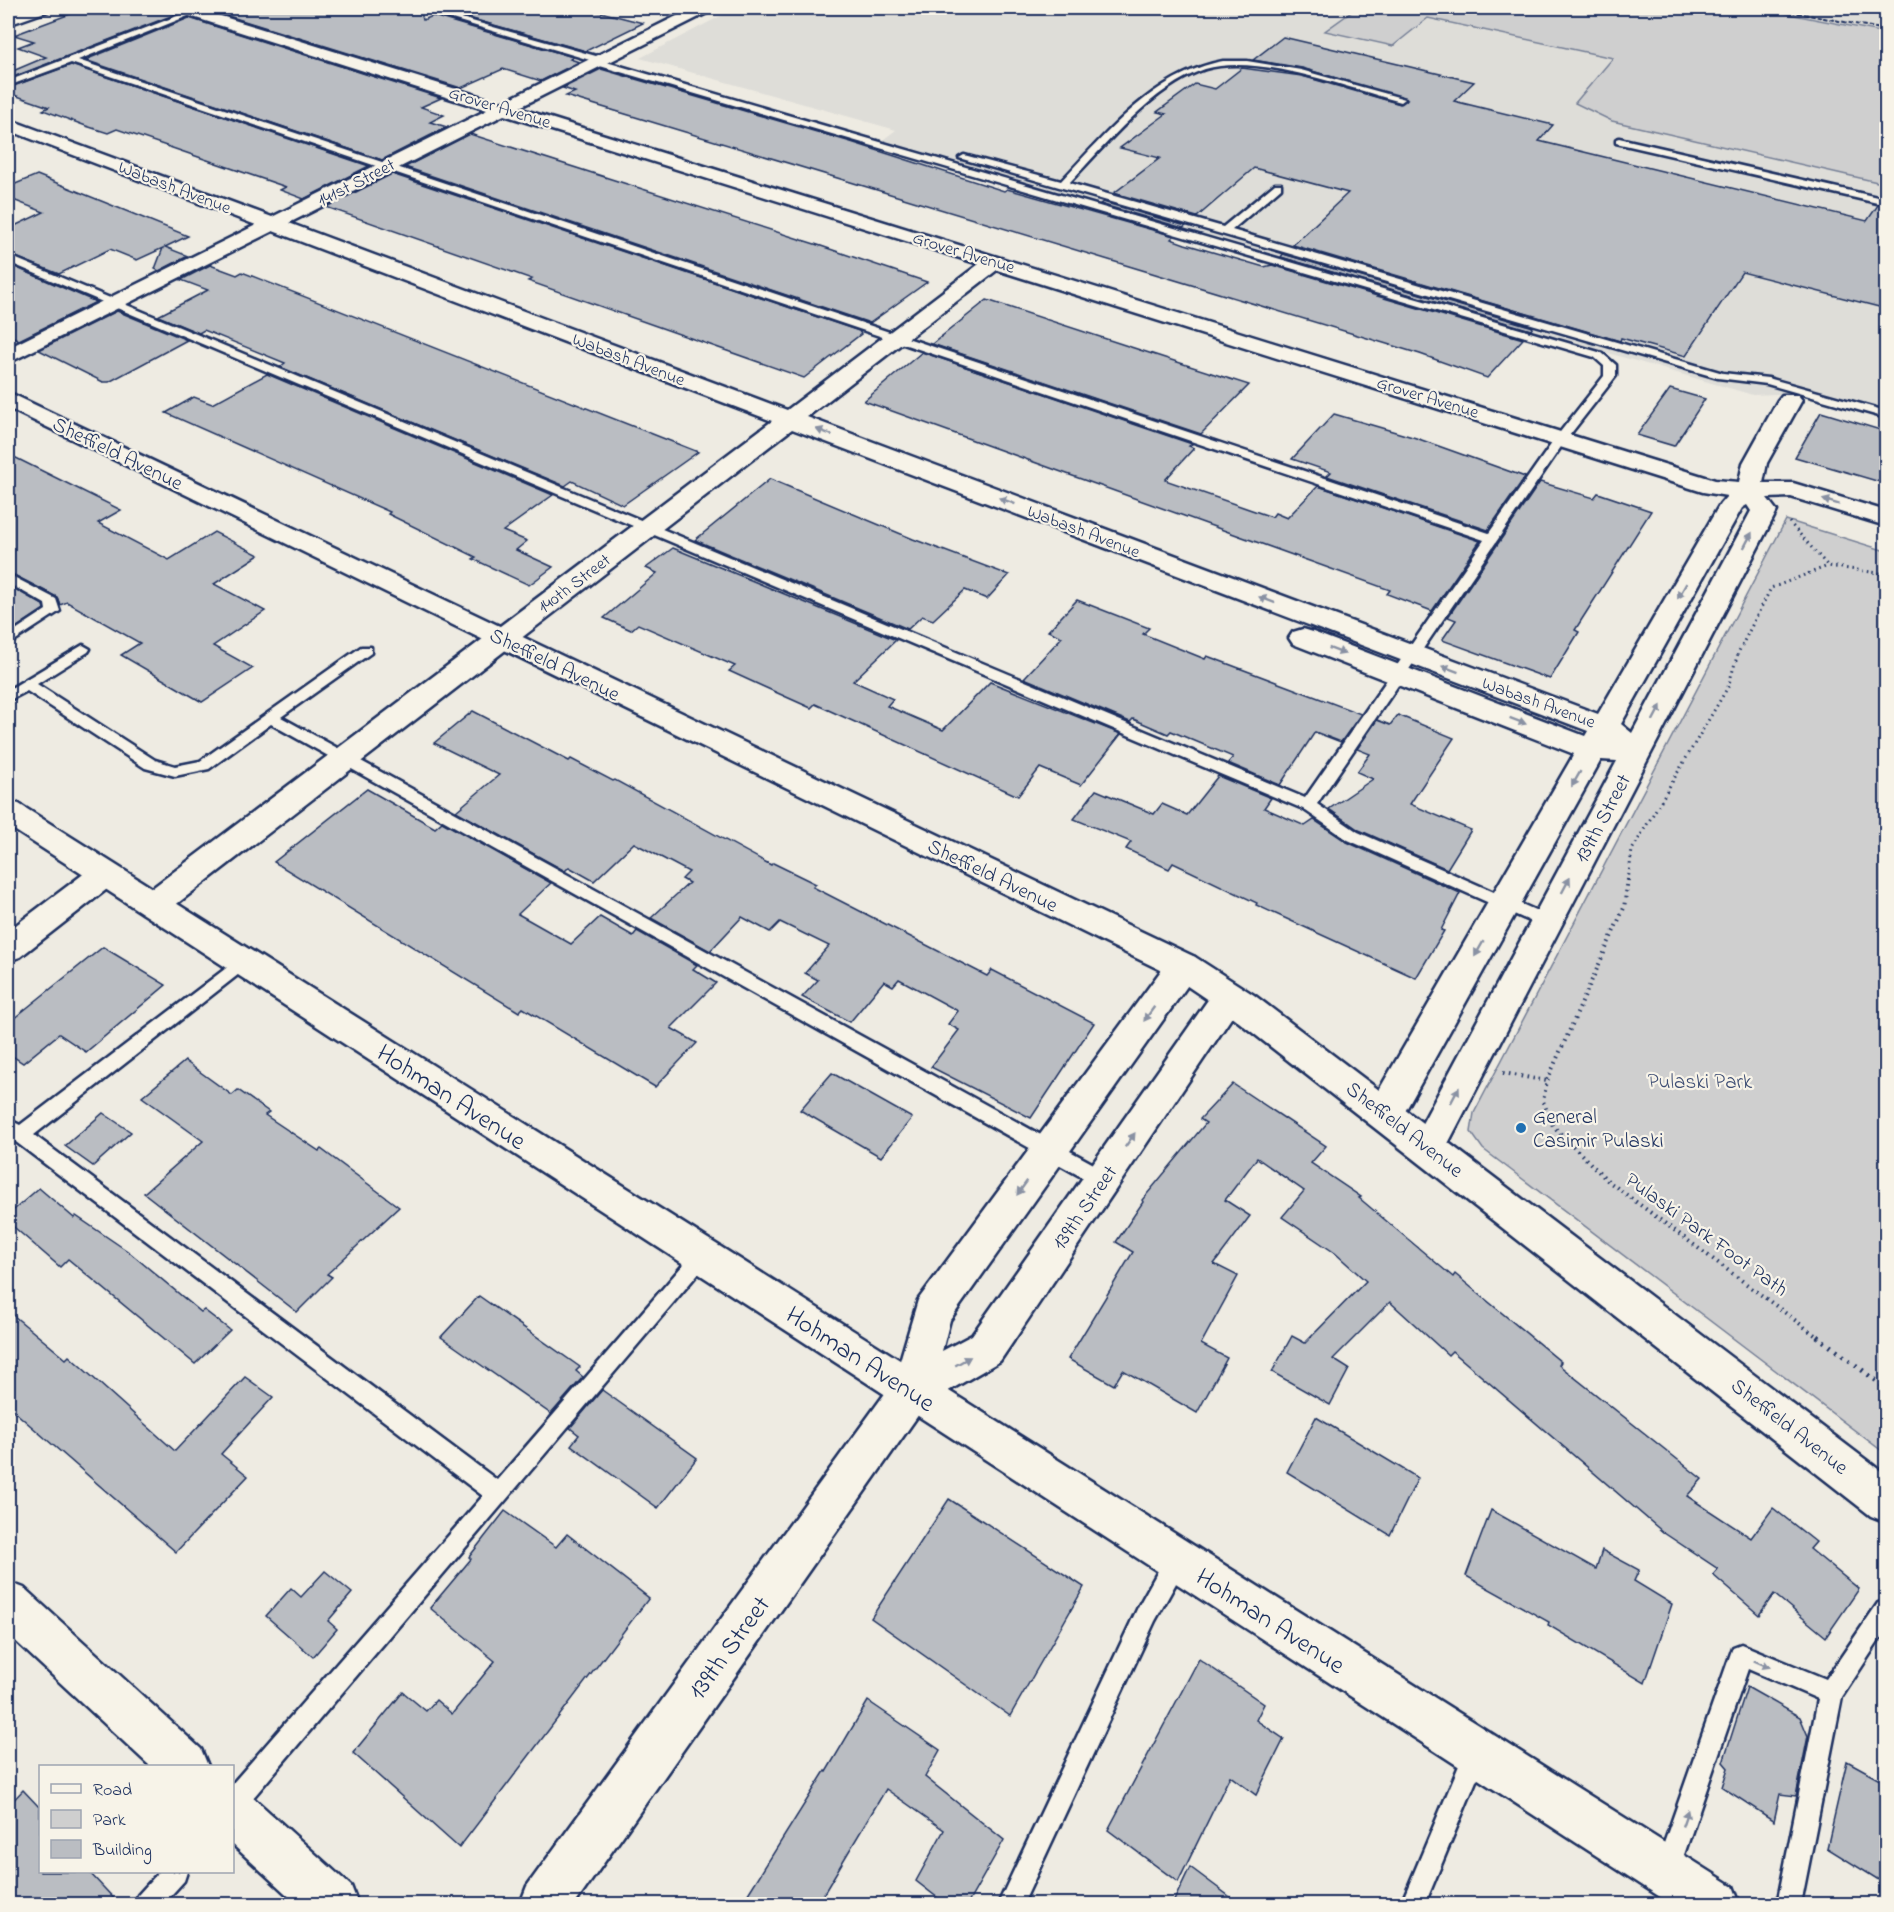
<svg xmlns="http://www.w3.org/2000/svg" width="1894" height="1912" font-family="'Indie Flower',sans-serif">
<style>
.built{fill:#deddd8}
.green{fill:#cfcfcf;stroke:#757f96;stroke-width:1.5}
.building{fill:#babdc2;stroke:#1b2f5e;stroke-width:1.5}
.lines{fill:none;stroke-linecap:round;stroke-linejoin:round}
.service-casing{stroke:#1b2f5e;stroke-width:5}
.minor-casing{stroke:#1b2f5e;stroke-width:5}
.tertiary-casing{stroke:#1b2f5e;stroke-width:5}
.secondary-casing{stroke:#1b2f5e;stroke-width:5}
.path-far2{stroke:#1b2f5e;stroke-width:3;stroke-dasharray:1.5 4;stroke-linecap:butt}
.path-far1{stroke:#1b2f5e;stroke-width:4;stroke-dasharray:1.5 4.5;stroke-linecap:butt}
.path{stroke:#1b2f5e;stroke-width:5;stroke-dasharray:2 6;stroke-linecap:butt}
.service{fill:#f7f3e8;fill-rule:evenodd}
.minor{fill:#f7f3e8;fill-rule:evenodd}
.tertiary{fill:#f7f3e8;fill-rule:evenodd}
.secondary{fill:#f7f3e8;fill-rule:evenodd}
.rail{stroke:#1b2f5e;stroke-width:2;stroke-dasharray:4.5 2;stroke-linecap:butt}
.oneway{fill:#8991a3}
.poi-dot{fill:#1f6fb2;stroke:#f7f3e8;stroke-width:2}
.labels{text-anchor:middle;stroke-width:4.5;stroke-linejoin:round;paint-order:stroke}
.far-street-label{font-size:18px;fill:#1b2f5e;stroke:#f7f3e8}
.street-label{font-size:21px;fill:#1b2f5e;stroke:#f7f3e8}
.park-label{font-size:21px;fill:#3f4f75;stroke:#f7f3e8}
.poi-label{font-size:21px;fill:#1b2f5e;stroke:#f7f3e8;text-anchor:start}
.near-street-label{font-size:26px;fill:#1b2f5e;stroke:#f7f3e8}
</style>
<rect width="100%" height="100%" fill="#eeebe2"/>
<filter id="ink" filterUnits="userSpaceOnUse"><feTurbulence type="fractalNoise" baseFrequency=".0167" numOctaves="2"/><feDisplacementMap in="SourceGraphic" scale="12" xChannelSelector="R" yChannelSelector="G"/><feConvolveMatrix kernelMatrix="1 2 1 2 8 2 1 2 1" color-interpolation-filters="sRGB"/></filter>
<g filter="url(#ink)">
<!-- built -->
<g class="built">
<path d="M736 8H1357L1326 30 1393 46 1427 18 1613 58 1575 103 1612 121 1886 184V420L1796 393 1753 395 880 142 896 130 640 58Z"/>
<path d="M1758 8H1886V33Z"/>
</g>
<!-- green -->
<g class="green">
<path d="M1357 8H1758L1886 33V184L1612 121 1575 103 1613 58 1428 18 1393 46 1325 31Z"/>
<path d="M1786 520 1886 551V1454L1483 1149 1471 1132 1474 1113Z"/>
</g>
<!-- building -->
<g class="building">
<path d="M86 8H170L176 14 8 79V73L46 57 18 47 34 41 14 35Z"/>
<path d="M210 8H413L421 12 423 20 433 16 573 57 570 59 579 62 541 81 503 69 461 88 209 10Z"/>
<path d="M451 8H585L643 23 586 51 444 11Z"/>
<path d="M189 18 441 98 421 107 444 115 430 122 447 127 382 160 85 60Z"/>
<path d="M1283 37 1474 82 1454 101 1553 125 1539 141 1867 221 1878 205 1887 207V309L1742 272 1686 356 1621 338 1620 341 1293 245 1348 193 1254 168 1197 217 1114 193 1160 158 1120 148 1166 114 1157 112 1195 84 1215 89 1242 68 1302 76 1400 104 1407 99 1302 68 1253 60Z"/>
<path d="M71 65 369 166 304 199 280 190 286 187 117 129 108 133 86 126 43 110 49 107 8 93V88Z"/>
<path d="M601 69 851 142 1004 191 1007 189 1174 236 1171 239 1185 244 1264 267 1272 265 1523 339 1487 378 1420 354 566 96 575 92 563 88Z"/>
<path d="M470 134 821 246 927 282 870 323 405 167Z"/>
<path d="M392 174 859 331 861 334 804 378 528 281 532 279 326 207Z"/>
<path d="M37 175 188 236 165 247 188 256 159 271 155 269 163 248 137 260 110 249 59 274 8 254V229L44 212 8 198V187Z"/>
<path d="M1103 202 1186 226 1183 228 1100 204Z"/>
<path d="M1283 254 1533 327 1531 330 1281 257Z"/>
<path d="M8 264 96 302 19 340 8 334Z"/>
<path d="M210 265 237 275 242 272 698 452 623 505 572 481 565 486 280 367 285 363 204 330 199 333 158 316 208 290 181 280Z"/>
<path d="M987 300 1140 350 1249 385 1201 434 932 344Z"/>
<path d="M117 311 187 340 109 382H103L39 350Z"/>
<path d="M922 352 1192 444 1189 446 1194 448 1165 480 1272 517 1275 513 1287 518 1318 486 1480 541 1432 611 1387 594 1390 590 864 401Z"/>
<path d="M267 374 553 495 503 531 527 541 516 550 553 567 529 585 473 559 476 557 388 514 390 512 166 413 194 397 212 404Z"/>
<path d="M1670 389 1705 399 1674 446 1637 435Z"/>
<path d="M1821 412 1887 432V484L1795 457Z"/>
<path d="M1334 414 1416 438 1525 477 1488 530 1327 476 1331 472 1292 459Z"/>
<path d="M8 454 121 510 98 523 169 560 214 532 259 555 214 584 265 611 213 646 253 668 202 702 121 655 140 643 67 602 60 605 57 597 8 572Z"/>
<path d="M770 479 913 539 1009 575 987 599 965 590 933 620 922 616 908 629 695 540Z"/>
<path d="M1540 482 1594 498 1598 493 1651 511 1575 630 1579 632 1550 679 1442 640 1456 620 1448 617Z"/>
<path d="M673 548 896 640 853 681 893 699 887 706 943 730 990 682 1121 734 1081 785 1040 768 1018 796 815 704 811 708 764 687 729 671 735 666 638 624 631 630 604 618 657 573 646 568Z"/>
<path d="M8 585 43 605 44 609 8 633Z"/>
<path d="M1077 600 1149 628 1143 634 1205 659 1207 656 1361 714 1341 742 1315 732 1280 785 1228 763 1233 757 1171 731 1168 734 1133 719 1130 722 1024 678 1062 637 1048 631Z"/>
<path d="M473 711 569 761 571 759 613 781 615 780 771 865 773 863 816 884 813 887 987 976 992 970 1094 1023 1031 1118 931 1067 959 1030 948 1024 958 1011 899 979 893 986 884 981 850 1022 802 997 818 980 805 973 829 946 780 922 770 932 742 917 710 951 651 918 689 883 682 879 689 872 634 843 594 881 569 867 565 871 456 811 499 775 434 743Z"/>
<path d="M1398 715 1454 738 1410 804 1471 830 1447 869 1359 830 1329 809 1373 779 1357 772 1370 754 1357 749 1377 720 1390 725Z"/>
<path d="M1218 776 1271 798 1264 808 1305 826 1314 820 1347 842 1460 893 1441 930 1444 931 1416 978 1256 905 1257 903 1173 863 1169 869 1126 849 1131 842 1074 819 1096 790 1154 814 1162 804 1187 815Z"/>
<path d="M367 789 435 828 442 822 551 883 518 914 571 944 600 917 633 936 637 931 697 965 693 969 716 983 671 1028 697 1043 655 1087 523 1008 519 1012 274 862Z"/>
<path d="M103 947 166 985 86 1052 59 1034 23 1063 8 1053V1023Z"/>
<path d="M185 1061 232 1095 238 1090 269 1112 265 1115 319 1151 321 1149 399 1207 327 1274 332 1277 297 1312 144 1193 203 1141 142 1097Z"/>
<path d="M832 1073 912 1118 881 1157 800 1110Z"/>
<path d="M1233 1084 1326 1146 1311 1163 1361 1197 1359 1198 1453 1277 1455 1274 1561 1362 1559 1365 1702 1479 1687 1496 1751 1538 1773 1508 1816 1542 1810 1549 1859 1589 1826 1637 1774 1594 1759 1615 1713 1575 1718 1569 1664 1533 1452 1351 1448 1355 1390 1302 1333 1359 1349 1369 1330 1405 1272 1372 1292 1336 1305 1343 1366 1281 1335 1253 1282 1217 1304 1191 1257 1158 1225 1200 1250 1216 1214 1264 1238 1276 1201 1344 1227 1358 1197 1413 1123 1370 1114 1385 1068 1359 1133 1252 1116 1242 1143 1202 1142 1200 1206 1123 1200 1119Z"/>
<path d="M103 1113 131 1132 93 1166 65 1146Z"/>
<path d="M39 1188 74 1218 76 1216 129 1252 201 1312 204 1310 230 1330 195 1364 68 1259 60 1267 8 1222V1215Z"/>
<path d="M479 1296 580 1367 576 1371 583 1377 551 1414 441 1337Z"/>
<path d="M8 1311 66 1359 69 1356 175 1451 245 1377 273 1397 221 1454 248 1476 176 1552 8 1406Z"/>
<path d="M602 1390 697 1458 658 1508 571 1445 579 1435 570 1428Z"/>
<path d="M1316 1417 1418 1478 1390 1535 1287 1472Z"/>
<path d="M949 1499 1084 1587 1010 1716 871 1618Z"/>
<path d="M1491 1510 1596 1569 1602 1550 1639 1570 1634 1581 1672 1604 1645 1683 1548 1625 1549 1622 1466 1576Z"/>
<path d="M505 1511 556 1547 567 1534 649 1598 459 1848 353 1753 403 1692 426 1711 436 1700 452 1714 495 1661 430 1608 471 1559 469 1557Z"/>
<path d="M325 1571 352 1593 328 1621 337 1629 313 1657 266 1616 291 1588 301 1597Z"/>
<path d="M1199 1659 1264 1704 1256 1720 1284 1739 1256 1795 1230 1776 1178 1882 1108 1830Z"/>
<path d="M1747 1687 1800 1717 1808 1736 1796 1796 1780 1794 1774 1821 1722 1787 1728 1768 1723 1762Z"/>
<path d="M868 1701 940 1750 925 1777 1004 1840 967 1905H947L916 1881 944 1830 886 1789 817 1905H741L825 1771 826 1772Z"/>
<path d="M1847 1761 1887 1783V1859L1882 1882 1827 1848Z"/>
<path d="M23 1790 40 1808V1872H89L120 1905H8V1806Z"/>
<path d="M1190 1867 1241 1905H1172Z"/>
</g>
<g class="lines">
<!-- service casing -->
<g class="service-casing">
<g id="service">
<path d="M198 8H208L78 60 1489 533 1557 436 1604 376V366L1594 357 593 64V61L415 8H426L603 58V61L1602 353 1616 365V376L1565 441 1317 804 1358 832 1553 918 1555 922 1553 926H1541L1348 840 1303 809 8 262V256L12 257 1305 798 1484 540 71 63 8 86V81Z"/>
<path d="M1223 61H1247L1301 70 1405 99 1401 102C1348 88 1258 53 1205 69 1153 86 1106 145 1069 183L1223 227 1275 184H1281V188L1232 230 1723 373 1768 378 1886 411V418L1767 384 1718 378 959 158 964 155 1061 181C1108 132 1154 74 1223 61Z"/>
<path d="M1619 138 1886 199V205L1616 143V139Z"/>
<path d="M8 574 56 599 60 611 8 645V635L46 610 45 604 8 583Z"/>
<path d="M83 645 90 649 88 652 37 684 155 760 175 766 200 761 361 647H371V653L281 717 1110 1173 1112 1179 1110 1185 1103 1187 1096 1185 271 724 209 769 175 776 145 768 27 691 8 701V690Z"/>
<path d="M242 956 248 957 250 962 248 967 34 1135 497 1480 696 1250 703 1247 710 1250 713 1256 241 1812 232 1815V1784L483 1496 8 1136V1119L20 1125Z"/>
<path d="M1177 1548 1185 1551 1188 1559 1185 1567 1155 1621 1023 1904H998L1139 1605 1169 1551Z"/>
<path d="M1886 1600V1630L1842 1697 1801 1904H1777L1818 1699 1748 1669 1676 1878 1667 1881 1658 1878 1655 1869 1733 1647 1741 1644 1826 1679 1878 1603Z"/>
<path d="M1476 1740 1484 1744 1488 1752 1425 1904H1401L1468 1744Z"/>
<path d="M159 1872H187L184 1881 163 1904H135L138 1895Z"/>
</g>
</g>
<!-- minor casing -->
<g class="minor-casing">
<g id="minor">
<path d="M28 8H50L48 11 8 25V15Z"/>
<path d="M172 8H195L501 103 693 8H713L711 11 518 108 1715 480 1739 482 1743 463 1778 400 1782 395H1798L1802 400 1767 463 1763 483H1793L1886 511V526L1791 497 1767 498 1777 511 1441 1157 1428 1162 1415 1157 1410 1146 1617 761 1601 760 1398 1124 1385 1128 1372 1124 1367 1113 1372 1102 1574 754 1293 644 1289 638 1293 632 1303 629 1313 632 1585 736 1588 731 792 429 165 913 154 916 143 913 138 904 143 895 772 421 273 231 8 363V348L256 225 8 130V119L272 217 487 110 174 11ZM504 115 979 264 787 410 289 223ZM997 270 1703 492 1727 496 1720 504 1598 714 807 417ZM1747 505 1751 511 1632 733 1621 724 1742 508Z"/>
<path d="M105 862 116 866 121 874 116 882 20 957 8 961V931L94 866Z"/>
<path d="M1183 953 1195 957 1200 966 1195 975 950 1320 942 1351 972 1335 1217 987 1229 983 1241 987 1246 996 1000 1361 926 1404 575 1904H520L527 1886 894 1381 918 1300 1171 957Z"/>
<path d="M8 1582 24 1588 201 1749 208 1766H150L8 1634Z"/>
<path d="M232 1787 249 1794 351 1886 358 1904H297L232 1844Z"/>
</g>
</g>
<!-- tertiary casing -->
<g class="tertiary-casing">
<path id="tertiary" d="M8 392 1195 957 1254 995 1886 1475V1522L1871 1516 1230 1015 1171 975 8 408Z"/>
</g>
<!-- secondary casing -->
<g class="secondary-casing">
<path id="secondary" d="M8 801 19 804 1733 1886 1740 1904H1671L8 826Z"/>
</g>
<!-- path-far2 -->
<g class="path-far2">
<path d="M1789 522 1828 566 1886 574"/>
<path d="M1628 881 1632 850 1728 687 1738 653 1771 588 1828 566"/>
</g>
<!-- path-far1 -->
<g class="path-far1">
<path d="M1628 879 1624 908 1547 1081 1543 1101 1553 1126 1608 1181 1819 1338"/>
<path d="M1503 1073 1547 1081"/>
</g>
<!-- path -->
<path class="path" d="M1817 1336 1886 1388"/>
<!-- service -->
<use href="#service" class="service"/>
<!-- minor -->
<use href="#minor" class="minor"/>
<!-- tertiary -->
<use href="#tertiary" class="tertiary"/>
<!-- secondary -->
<use href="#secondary" class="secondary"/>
<!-- rail -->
<path class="rail" d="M1772 8 1886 30"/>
</g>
<!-- one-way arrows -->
<defs><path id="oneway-solid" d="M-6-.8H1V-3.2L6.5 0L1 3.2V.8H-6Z" transform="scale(1.5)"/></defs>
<g class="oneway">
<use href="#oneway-solid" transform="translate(824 432) rotate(-159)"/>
<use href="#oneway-solid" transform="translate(1007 501) rotate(-159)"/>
<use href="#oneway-solid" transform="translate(1831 502) rotate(-163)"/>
<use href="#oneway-solid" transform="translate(1748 540) rotate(-62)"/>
<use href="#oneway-solid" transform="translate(1682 591) rotate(120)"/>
<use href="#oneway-solid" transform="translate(1267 600) rotate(-159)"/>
<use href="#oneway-solid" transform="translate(1337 651) rotate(21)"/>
<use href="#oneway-solid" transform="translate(1450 669) rotate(-160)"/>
<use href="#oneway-solid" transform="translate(1657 713) rotate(-62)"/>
<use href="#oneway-solid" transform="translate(1518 721) rotate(21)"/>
<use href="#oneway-solid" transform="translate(1576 779) rotate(120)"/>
<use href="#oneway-solid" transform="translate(1566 885) rotate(-62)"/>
<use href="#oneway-solid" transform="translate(1479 949) rotate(120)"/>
<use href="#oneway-solid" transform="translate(1149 1014) rotate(126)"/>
<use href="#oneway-solid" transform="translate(1455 1095) rotate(-62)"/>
<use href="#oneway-solid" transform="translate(1130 1140) rotate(-55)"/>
<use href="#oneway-solid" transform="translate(1022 1188) rotate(126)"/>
<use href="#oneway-solid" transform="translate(963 1361) rotate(-30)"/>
<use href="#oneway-solid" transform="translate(1762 1664) rotate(23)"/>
<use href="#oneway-solid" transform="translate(1685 1818) rotate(-71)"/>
</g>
</g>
<!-- markers -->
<circle class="poi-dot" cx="1521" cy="1128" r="6"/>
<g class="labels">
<!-- far-street labels -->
<g class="far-street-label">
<text transform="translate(500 107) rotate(17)" y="6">Grover Avenue</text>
<text transform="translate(356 182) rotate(-27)" y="6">141st Street</text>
<text transform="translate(175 187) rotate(21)" y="6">Wabash Avenue</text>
<text transform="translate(964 252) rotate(17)" y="6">Grover Avenue</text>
<text transform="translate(629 359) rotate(21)" y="6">Wabash Avenue</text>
<text transform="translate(1428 397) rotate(17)" y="6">Grover Avenue</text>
<text transform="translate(1084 531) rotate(21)" y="6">Wabash Avenue</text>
<text transform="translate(574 583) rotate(-37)" y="6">140th Street</text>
<text transform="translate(1539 702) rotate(20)" y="6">Wabash Avenue</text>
</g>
<!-- street labels -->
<g class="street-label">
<text transform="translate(118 453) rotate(26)" y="7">Sheffield Avenue</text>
<text transform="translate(555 664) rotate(26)" y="7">Sheffield Avenue</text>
<text transform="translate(1602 818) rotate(-62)" y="7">139th Street</text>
<text transform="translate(993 875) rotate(26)" y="7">Sheffield Avenue</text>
<text transform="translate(1405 1129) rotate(38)" y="7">Sheffield Avenue</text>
<text transform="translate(1084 1207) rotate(-55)" y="7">139th Street</text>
<text transform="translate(1707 1234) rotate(36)" y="7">Pulaski Park Foot Path</text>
<text transform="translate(1790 1426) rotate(38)" y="7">Sheffield Avenue</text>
</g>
<!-- park labels -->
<g class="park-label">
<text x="1700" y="1088">Pulaski Park</text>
</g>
<!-- poi labels -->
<g class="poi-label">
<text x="1533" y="1123">General<tspan x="1533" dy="24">Casimir Pulaski</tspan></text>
</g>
<!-- near-street labels -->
<g class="near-street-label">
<text transform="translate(452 1096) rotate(33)" y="9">Hohman Avenue</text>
<text transform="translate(861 1358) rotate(33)" y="9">Hohman Avenue</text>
<text transform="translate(1271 1620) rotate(33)" y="9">Hohman Avenue</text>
<text transform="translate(728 1647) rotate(-54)" y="9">139th Street</text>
</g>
</g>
<!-- margin -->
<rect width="1894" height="1912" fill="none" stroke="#f7f3e8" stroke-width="30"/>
<rect x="15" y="15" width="1864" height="1882" fill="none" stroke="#1b2f5e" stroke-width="2" filter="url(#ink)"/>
<!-- legend -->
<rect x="39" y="1765" width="195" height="108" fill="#f7f3e8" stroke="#9fa5b1" stroke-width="1.5"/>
<rect x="51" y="1784" width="30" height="9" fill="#f7f3e8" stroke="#9fa5b1" stroke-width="1.5"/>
<text x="93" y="1795" font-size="18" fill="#1b2f5e">Road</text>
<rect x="51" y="1810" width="30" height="18" fill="#cfcfcf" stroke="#9fa5b1" stroke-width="1.5"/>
<text x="93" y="1825" font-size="18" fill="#1b2f5e">Park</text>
<rect x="51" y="1840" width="30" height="18" fill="#babdc2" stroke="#9fa5b1" stroke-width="1.5"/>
<text x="93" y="1855" font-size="18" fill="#1b2f5e">Building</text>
</svg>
